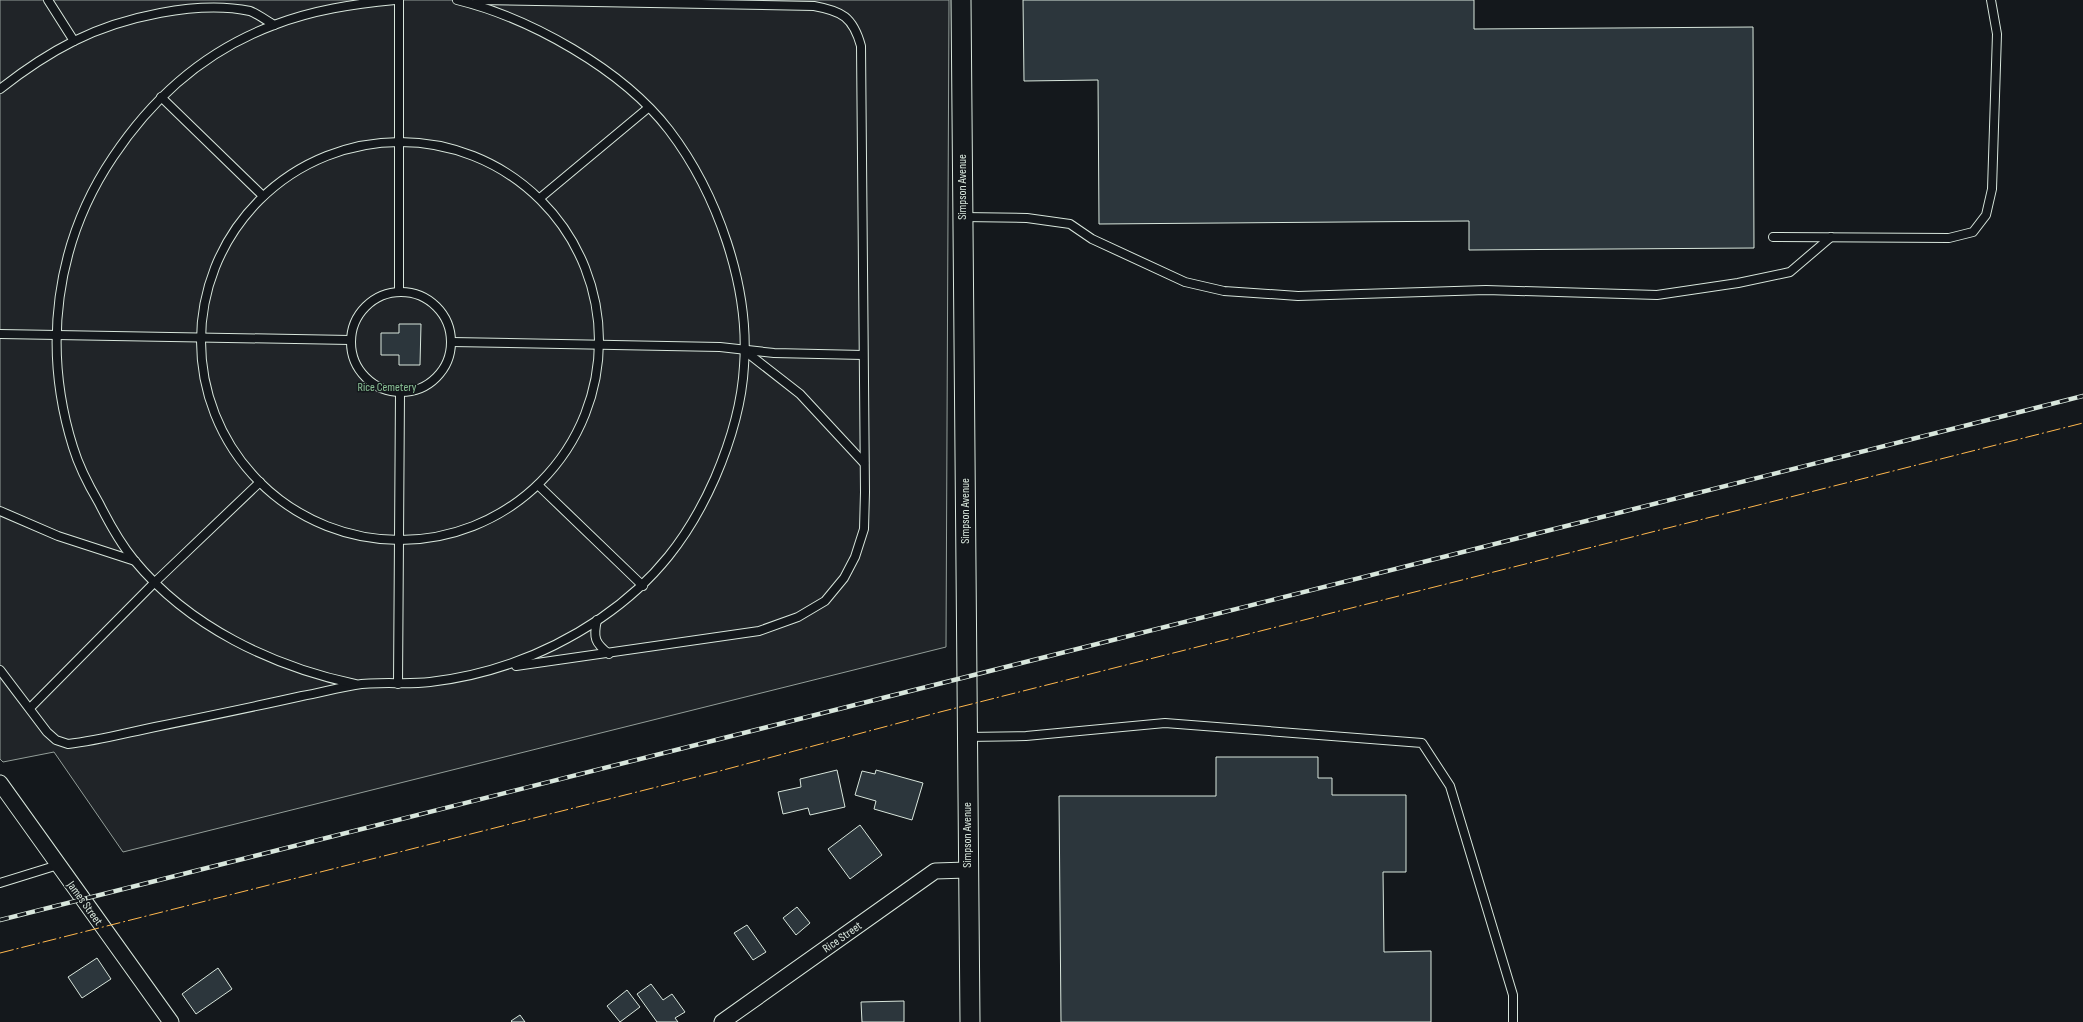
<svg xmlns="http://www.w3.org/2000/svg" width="2083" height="1022" font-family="'Sofia Sans Condensed',sans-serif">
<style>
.green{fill:#202428;stroke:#939e99}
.building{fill:#2c363c;stroke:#d8e6dc}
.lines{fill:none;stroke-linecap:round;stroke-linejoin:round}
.service-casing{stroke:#d8e6dc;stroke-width:10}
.minor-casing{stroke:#d8e6dc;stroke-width:17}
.tertiary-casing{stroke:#d8e6dc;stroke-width:21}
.service{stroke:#14181c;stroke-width:8}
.minor{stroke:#14181c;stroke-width:15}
.tertiary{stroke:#14181c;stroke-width:19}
.rail-casing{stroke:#d8e6dc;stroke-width:4.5}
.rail{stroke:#14181c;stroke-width:3;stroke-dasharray:9;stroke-linecap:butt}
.power{stroke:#ffb74d;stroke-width:1;stroke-dasharray:14 3 2 3;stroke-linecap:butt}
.labels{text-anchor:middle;stroke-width:3;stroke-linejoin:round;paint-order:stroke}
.street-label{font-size:12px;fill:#d8e6dc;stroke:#14181c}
.park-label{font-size:12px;fill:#8ac095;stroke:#14181c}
</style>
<rect width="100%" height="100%" fill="#14181c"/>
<!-- green -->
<path class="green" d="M0 0H949L946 647 123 852 54 752 3 762 0 759Z"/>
<!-- building -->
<g class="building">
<path d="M1023 0H1474V29L1753 27 1754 248 1469 250V221L1099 224 1098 80 1024 81Z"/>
<path d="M399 324H421L420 365H399V355H381V333H399Z"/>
<path d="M1216 757H1318V778H1332V795H1406V872H1383L1384 952 1431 951V1022H1061L1059 796H1216Z"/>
<path d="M837 770 845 807 810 815 808 808 783 814 778 792 801 787 800 779Z"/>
<path d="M876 770 923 783 912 820 874 809 876 801 855 795 862 771 875 774Z"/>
<path d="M860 825 882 855 850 879 828 849Z"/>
<path d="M797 907 810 923 796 935 783 918Z"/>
<path d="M747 925 766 952 753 960 734 933Z"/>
<path d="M97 958 111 979 82 998 68 977Z"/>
<path d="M218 968 232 989 196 1014 182 994Z"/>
<path d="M651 984 663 1000 672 994 685 1012 675 1018 678 1022H657L637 994Z"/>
<path d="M627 990 640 1007 620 1022 607 1006Z"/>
<path d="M904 1001V1022H862L861 1002Z"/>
<path d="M520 1015 525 1022H512L511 1021Z"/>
</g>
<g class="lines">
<!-- service casing -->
<g class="service-casing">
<g id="service">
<path d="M48 0 74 41"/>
<path d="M477 0 814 6C842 11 853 17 861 46L865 492 864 529 855 557 844 578 825 601 798 617 759 631 516 666"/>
<path d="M0 89C23 71 48 54 74 41 122 17 198 0 250 11 258 14 267 21 274 25"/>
<path d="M161 97 263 196"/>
<circle cx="400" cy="341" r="199"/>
<path d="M540 198 648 108"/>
<path d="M963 217 1027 218 1070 224 1092 239 1185 282 1224 291 1298 296 1486 290 1657 295 1738 283 1790 272 1831 237"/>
<path d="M1773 237 1949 238 1973 232 1986 215 1992 189 1997 34 1991 0"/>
<path d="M399 291V0"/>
<circle cx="401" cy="342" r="50"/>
<path d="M0 334 350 340"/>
<path d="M452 342 720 347 774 353 863 355"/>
<path d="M745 351 800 394 864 463"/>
<path d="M538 485 643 586"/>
<path d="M0 511 58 536 135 561"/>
<path d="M597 620C593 638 595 643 609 654"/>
<path d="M0 670 47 732 56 740 68 744C97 741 126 733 155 727 204 717 253 707 302 696 319 693 337 688 355 685 380 681 405 685 430 682 492 675 549 653 601 618 655 581 689 537 715 478 730 443 742 404 744 366 750 286 717 193 669 130 622 69 530 18 457 0"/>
<path d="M355 684C272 666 189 627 134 560 120 543 109 523 99 503 89 486 79 467 73 447 42 348 55 243 113 157 153 97 207 50 274 25 313 10 353 4 395 0"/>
<path d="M398 684 400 393"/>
<path d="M30 708 155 582 260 482"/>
<path d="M967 737 1026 736 1165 723 1422 743 1450 786 1513 995V1022"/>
<path d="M0 883 58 865"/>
</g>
</g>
<!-- minor casing -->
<g class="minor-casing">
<g id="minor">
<path d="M0 783 171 1022"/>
<path d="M722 1022 935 871 967 870"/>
</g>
</g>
<!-- tertiary casing -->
<g class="tertiary-casing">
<path id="tertiary" d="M961 0 970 1022"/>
</g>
<!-- service -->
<use href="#service" class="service"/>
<!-- minor -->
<use href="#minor" class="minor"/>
<!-- tertiary -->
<use href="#tertiary" class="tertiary"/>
<!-- rail casing -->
<g class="rail-casing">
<path id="rail" d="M0 920 2083 396"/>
</g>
<!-- rail -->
<use href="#rail" class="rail"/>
<!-- power -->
<path class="power" d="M0 953 716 772 940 712 2083 423"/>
</g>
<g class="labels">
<!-- street labels -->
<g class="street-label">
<text transform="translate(962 187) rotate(-90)" y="4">Simpson Avenue</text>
<text transform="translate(965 511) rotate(-90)" y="4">Simpson Avenue</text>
<text transform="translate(967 835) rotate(-90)" y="4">Simpson Avenue</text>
<text transform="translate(85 903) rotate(54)" y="4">James Street</text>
<text transform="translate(842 937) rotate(-35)" y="4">Rice Street</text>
</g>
<!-- park labels -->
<g class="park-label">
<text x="387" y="391">Rice Cemetery</text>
</g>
</g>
</svg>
